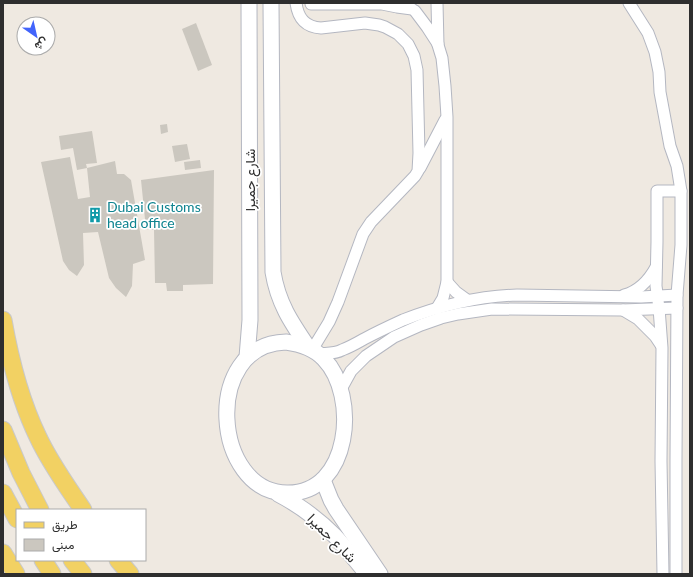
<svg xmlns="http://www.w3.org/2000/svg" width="693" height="577" font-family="Lato,Vazirmatn,sans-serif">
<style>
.building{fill:#cbc7bf}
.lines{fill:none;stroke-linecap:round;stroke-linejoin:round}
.street-casing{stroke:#b4b7c1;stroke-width:13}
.secondary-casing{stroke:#b4b7c1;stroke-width:17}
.primary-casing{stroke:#c9c9c9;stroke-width:19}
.street{stroke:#fff;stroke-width:11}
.secondary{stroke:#fff;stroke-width:15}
.primary{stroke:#f2d163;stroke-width:17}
.labels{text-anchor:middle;stroke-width:3.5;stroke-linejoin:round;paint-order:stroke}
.street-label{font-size:14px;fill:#2e2e2e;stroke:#fff}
.culture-label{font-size:14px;fill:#0d838f;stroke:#fff;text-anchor:start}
</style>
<rect width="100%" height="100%" fill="#efe9e1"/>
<!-- building -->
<g class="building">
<path d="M196 23 212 65 198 71 182 29Z"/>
<path d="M167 124 168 132 161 134 160 125Z"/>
<path d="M92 131 97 163 86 164 87 168 77 170 73 148 61 150 59 136Z"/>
<path d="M187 144 190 159 175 162 172 146Z"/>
<path d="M70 157 78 199 90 197 87 168 115 161 117 174H124L131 180 145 260 133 264 132 286 126 297 116 288 109 278 98 232 83 233 84 265 77 276 69 270 63 261 41 162Z"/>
<path d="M200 160 201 168 185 170 184 162Z"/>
<path d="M214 170 213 284 183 285V291H167L166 283H155L154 230 146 229 141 180Z"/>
</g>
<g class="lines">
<!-- street casing -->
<g class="street-casing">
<g id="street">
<path d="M296 3C298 18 305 27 321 28L365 23 379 25 385 27 398 34 408 44 414 56 417 70 419 153 418 171 415 176 371 222 363 234 338 302 329 322 312 350"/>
<path d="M437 3 438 45 442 58 445 86 447 117V282L443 298 437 308"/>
<path d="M629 3 648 33 655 52 659 72 660 92 670 146 677 166 681 191V245L677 295 676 460V574"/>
<path d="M311 4H382L397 7 412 9"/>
<path d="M415 11 427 27 438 44"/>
<path d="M420 168 445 120"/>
<path d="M447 282 456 292 467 300"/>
<path d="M624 295C639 291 649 280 656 267"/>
<path d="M623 310 638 319 655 336 661 345"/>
<path d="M318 354C326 353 335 354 342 350 350 347 357 343 364 339 377 332 390 326 403 320 439 306 478 296 517 295L641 297 677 295"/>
<path d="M340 391 351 371 366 356 394 337 421 325 441 318 458 314 492 309 622 310 677 308"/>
<path d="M663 574 661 461 662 348 659 308 656 286 657 242V191H681"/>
</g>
</g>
<!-- secondary casing -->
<g class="secondary-casing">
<g id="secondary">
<path d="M271 3 273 272C278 303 291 322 308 347"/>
<path d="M286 342C301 344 314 348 324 359 359 395 351 494 287 493 213 493 201 344 286 342Z"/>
<path d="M247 357 250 320 249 3"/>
<path d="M323 480 331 500 336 509 380 574"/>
<path d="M278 494C299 505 318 519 335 536 346 548 356 561 367 574"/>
</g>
</g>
<!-- primary casing -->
<g class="primary-casing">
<g id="primary">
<path d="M3 320C10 360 20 400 38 437 50 463 67 486 83 510"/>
<path d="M3 430 21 473 40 510"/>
<path d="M3 493 17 519"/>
<path d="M3 553 16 574"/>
<path d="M43 560 52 574"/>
<path d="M72 560 83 574"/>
<path d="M118 560 130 574"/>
</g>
</g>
<!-- street -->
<use href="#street" class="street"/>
<!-- secondary -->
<use href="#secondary" class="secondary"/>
<!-- primary -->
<use href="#primary" class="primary"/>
</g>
<!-- icons -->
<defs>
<g id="building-bare" transform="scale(1.2)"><path d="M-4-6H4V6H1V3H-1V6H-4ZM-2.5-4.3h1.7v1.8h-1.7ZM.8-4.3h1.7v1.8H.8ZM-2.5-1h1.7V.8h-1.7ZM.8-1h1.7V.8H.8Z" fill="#0f9aa8" stroke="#fff" stroke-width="2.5" paint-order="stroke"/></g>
</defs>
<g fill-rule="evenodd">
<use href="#building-bare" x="95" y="215"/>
</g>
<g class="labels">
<!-- street labels -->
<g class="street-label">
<text transform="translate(250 180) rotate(-90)" y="5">شارع جميرا</text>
<text transform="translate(332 538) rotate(45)" y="5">شارع جميرا</text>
</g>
<!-- culture labels -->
<g class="culture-label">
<text x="107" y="212">Dubai Customs<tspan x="107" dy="16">head office</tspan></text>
</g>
</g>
<!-- border -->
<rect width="693" height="577" fill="none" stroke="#2e2e2e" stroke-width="8"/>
<!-- legend -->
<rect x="16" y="509" width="130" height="52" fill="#ffffff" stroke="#ababab"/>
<rect x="24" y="522" width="20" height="6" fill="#f2d163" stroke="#ababab"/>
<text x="52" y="529" font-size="12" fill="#2e2e2e">طريق</text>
<rect x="24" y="539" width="20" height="12" fill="#cbc7bf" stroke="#ababab"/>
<text x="52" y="549" font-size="12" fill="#2e2e2e">مبنى</text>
<!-- north arrow -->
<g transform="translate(36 36) rotate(146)"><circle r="19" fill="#ffffff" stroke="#ababab"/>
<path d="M0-3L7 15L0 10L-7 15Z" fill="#4264fb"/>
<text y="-6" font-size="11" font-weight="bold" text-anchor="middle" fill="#2e2e2e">ش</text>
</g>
</svg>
